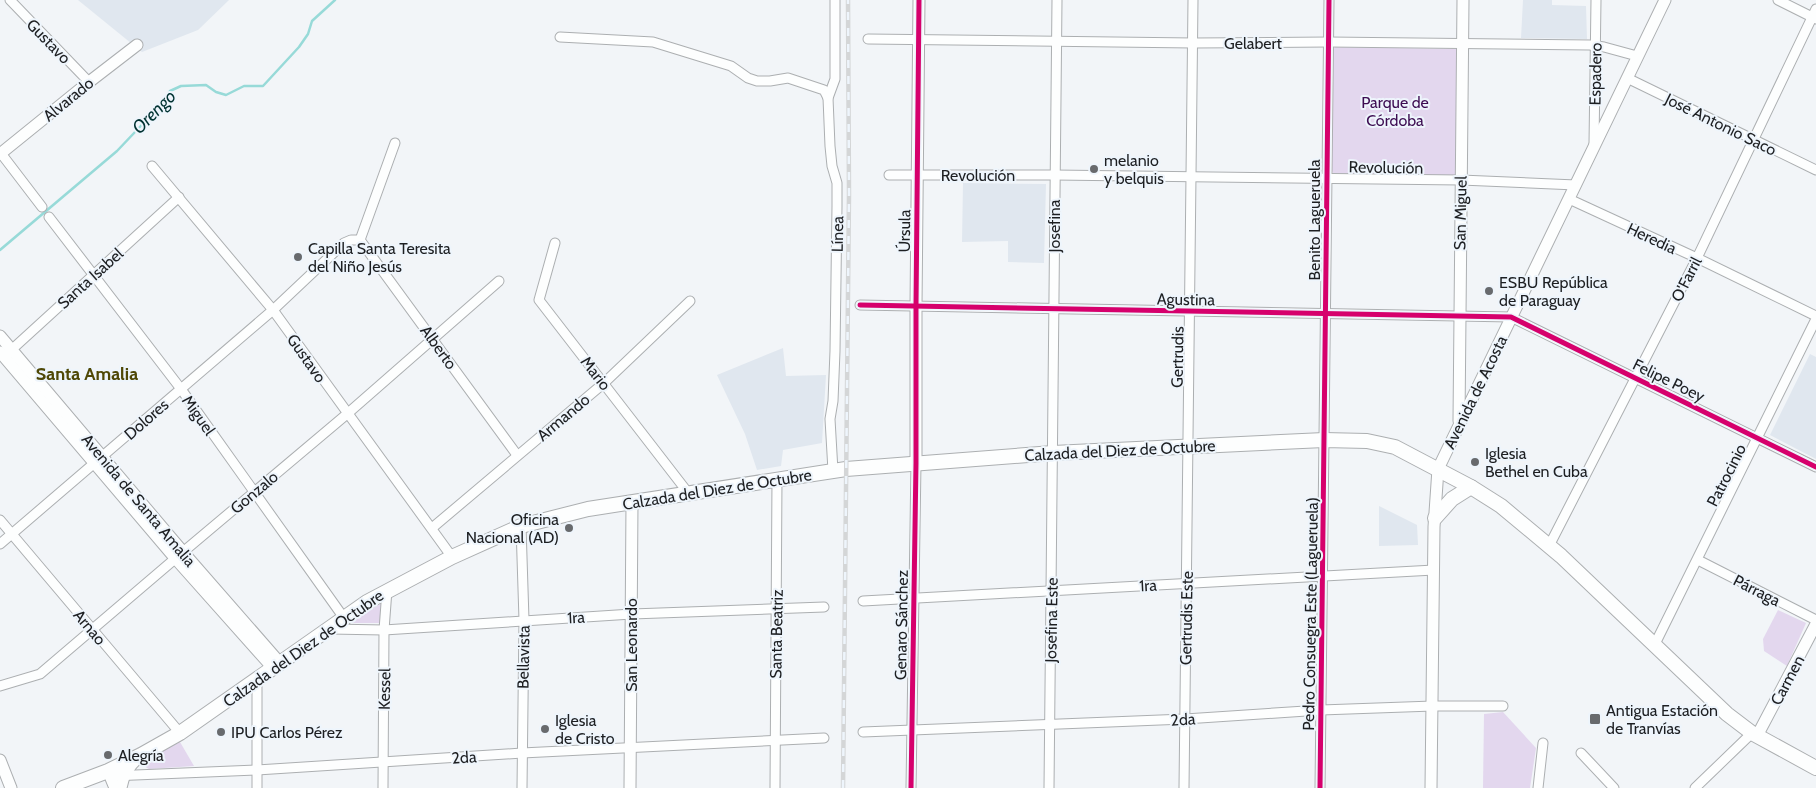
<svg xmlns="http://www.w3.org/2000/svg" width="1816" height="788" font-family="Cabin,sans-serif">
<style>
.built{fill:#e0e7ef}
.green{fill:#e3d7ee}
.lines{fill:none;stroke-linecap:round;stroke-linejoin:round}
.stream{stroke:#97dad8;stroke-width:2.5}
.street-casing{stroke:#acafb1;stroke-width:11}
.secondary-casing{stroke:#acafb1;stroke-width:13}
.primary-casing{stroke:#acafb1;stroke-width:16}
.street{stroke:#fdfefe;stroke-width:9}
.secondary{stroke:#fdfefe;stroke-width:11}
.primary{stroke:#fdfefe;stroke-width:14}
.rail-casing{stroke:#d4d6d7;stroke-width:4.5}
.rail{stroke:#eef5fc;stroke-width:2.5;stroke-dasharray:8;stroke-linecap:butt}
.cycleway-casing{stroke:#eef5fc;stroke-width:8}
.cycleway{stroke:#d6006c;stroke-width:5}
.poi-dot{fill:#686a6d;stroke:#eef5fc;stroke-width:2}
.labels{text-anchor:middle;stroke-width:4;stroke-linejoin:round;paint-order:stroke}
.street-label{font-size:16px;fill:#1d1f22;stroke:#eef5fc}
.park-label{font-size:16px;fill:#3d0d52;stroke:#eef5fc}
.poi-label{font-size:16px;fill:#1d1f22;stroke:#eef5fc;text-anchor:start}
.water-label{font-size:18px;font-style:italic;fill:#013231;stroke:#eef5fc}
.neighbourhood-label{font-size:18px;font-weight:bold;fill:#4f4806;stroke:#eef5fc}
</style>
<rect width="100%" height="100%" fill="#f2f5f8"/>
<!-- built -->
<g class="built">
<path d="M78 0H229L198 30 142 52Z"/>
<path d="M1523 0H1552V5L1586 6 1587 39 1521 38Z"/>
<path d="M963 183 1046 184 1044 263 1008 262V241L962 242Z"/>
<path d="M783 348 786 376 826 375 822 443 783 450 781 466 757 470 745 434 717 375Z"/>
<path d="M1810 354 1816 357V459L1770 435Z"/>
<path d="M1379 506 1417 525 1418 545 1379 546Z"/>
</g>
<!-- green -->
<g class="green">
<path d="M1335 47 1459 49 1457 173 1453 177 1334 175 1332 171V51Z"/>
<path d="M382 603 381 623H347Z"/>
<path d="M1778 610 1806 623 1787 666 1764 651 1763 639Z"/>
<path d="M1503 712 1536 748 1530 788H1483L1484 714Z"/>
<path d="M180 742 194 766 149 769 144 766 145 761Z"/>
</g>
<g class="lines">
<!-- stream -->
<path class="stream" d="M0 250 117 151 154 112 170 91 181 86 206 85 216 92 226 95 244 86H263L299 47 308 34 312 21 335 0"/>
<!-- street casing -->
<g class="street-casing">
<g id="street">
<path d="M10 0 89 82"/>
<path d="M1778 0 1816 19"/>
<path d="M560 37 653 42 731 66 748 78 757 81H770L788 78 824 90 828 98"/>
<path d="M868 39 1193 43 1329 42 1590 45 1604 47 1637 56"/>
<path d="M1627 78 1816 170"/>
<path d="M1594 144 1596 0"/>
<path d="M0 152 42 207"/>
<path d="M152 166 273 310 452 557"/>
<path d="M889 175H1054L1461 180 1576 185"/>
<path d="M1569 199 1697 258 1816 316"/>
<path d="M49 217 181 389 344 618"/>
<path d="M360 240 517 455"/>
<path d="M360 240 395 143"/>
<path d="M555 243 539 300 689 494"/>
<path d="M860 305 1511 317 1816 467"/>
<path d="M8 353 179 197"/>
<path d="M833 471 830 419 833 401 835 351 837 206V183L832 166 830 146 828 98 835 79V0"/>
<path d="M0 520 180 733"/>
<path d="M521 526 524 620 522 788"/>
<path d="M432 528 604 383 690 301"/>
<path d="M0 544 273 310 344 243 351 240H360"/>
<path d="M1549 546 1697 258 1816 9"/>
<path d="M1698 560 1816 620"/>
<path d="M863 601 1434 570"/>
<path d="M330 629 384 630 632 614 824 607"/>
<path d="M1654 646 1816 319"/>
<path d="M257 680V788"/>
<path d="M0 686 40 674 183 552 347 414 499 281"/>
<path d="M863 732 1185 719 1321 710 1433 706H1503"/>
<path d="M1581 753 1614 788"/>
<path d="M111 776 257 770 522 753 824 738"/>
<path d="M383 788 384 630 387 590"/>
<path d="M775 788 777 479"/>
<path d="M911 788 916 463"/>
<path d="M1049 788 1057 0"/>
<path d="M1184 788 1193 0"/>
<path d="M1320 788 1329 0"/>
<path d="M1538 788 1543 743"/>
<path d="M1695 788 1752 733"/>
</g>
</g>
<!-- secondary casing -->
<g class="secondary-casing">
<g id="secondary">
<path d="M0 154 89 82 137 45"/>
<path d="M0 336 183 552 280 663"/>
<path d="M0 352 175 558 273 668"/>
<path d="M1459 421 1463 0"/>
<path d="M916 463V306L919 0"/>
<path d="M1757 736 1816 624"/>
<path d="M0 760 11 788"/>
<path d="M108 771 115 788"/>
<path d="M121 788C123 776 129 766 138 758"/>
<path d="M630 788 632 502"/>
<path d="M1431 788 1434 527 1438 469 1665 0"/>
</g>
</g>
<!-- primary casing -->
<g class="primary-casing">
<g id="primary">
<path d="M1435 518 1452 499 1471 487"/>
<path d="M63 788 108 771 141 755 180 733 367 602 452 557 521 526 588 509 846 469 1053 453 1324 440 1367 441 1395 447 1471 487 1501 506 1561 556 1727 714 1752 733 1816 768"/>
</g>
</g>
<!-- street -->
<use href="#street" class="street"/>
<!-- secondary -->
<use href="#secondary" class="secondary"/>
<!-- primary -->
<use href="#primary" class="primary"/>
<!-- rail casing -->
<g class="rail-casing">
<path id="rail" d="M843 788 849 194 848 0"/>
</g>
<!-- rail -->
<use href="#rail" class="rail"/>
<!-- cycleway casing -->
<g class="cycleway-casing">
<g id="cycleway">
<path d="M860 305 1511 317 1816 467"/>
<path d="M911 788 916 463V306L919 0"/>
<path d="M1320 788 1329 0"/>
</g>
</g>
<!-- cycleway -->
<use href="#cycleway" class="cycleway"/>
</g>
<!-- markers -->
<g class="poi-dot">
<circle cx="1094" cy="169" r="5"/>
<circle cx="298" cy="257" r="5"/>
<circle cx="1489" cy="291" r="5"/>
<circle cx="1475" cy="462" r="5"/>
<circle cx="569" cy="528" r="5"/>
<rect x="1589" y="713" width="12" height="12" rx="2.5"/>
<circle cx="545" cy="729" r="5"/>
<circle cx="221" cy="732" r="5"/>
<circle cx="108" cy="755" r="5"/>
</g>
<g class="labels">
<!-- street labels -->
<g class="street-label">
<text transform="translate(49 41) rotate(46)" y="6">Gustavo</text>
<text x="1253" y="49">Gelabert</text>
<text transform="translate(1595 74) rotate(-89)" y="6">Espadero</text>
<text transform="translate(68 99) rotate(-39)" y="6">Alvarado</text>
<text transform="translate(1721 124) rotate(26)" y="6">José Antonio Saco</text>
<text transform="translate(1386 167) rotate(1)" y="6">Revolución</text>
<text x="978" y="181">Revolución</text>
<text transform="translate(1460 213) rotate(-89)" y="6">San Miguel</text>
<text transform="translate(1314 220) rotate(-90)" y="6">Benito Lagueruela</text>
<text transform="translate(1054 226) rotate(-90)" y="6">Josefina</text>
<text transform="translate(904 231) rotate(-89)" y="6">Úrsula</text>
<text transform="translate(837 234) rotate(-89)" y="6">Línea</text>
<text transform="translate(1652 238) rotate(25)" y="6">Heredia</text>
<text transform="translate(90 278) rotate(-42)" y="6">Santa Isabel</text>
<text transform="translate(1686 279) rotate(-63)" y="6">O'Farril</text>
<text transform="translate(1186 299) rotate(1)" y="6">Agustina</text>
<text transform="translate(439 347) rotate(54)" y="6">Alberto</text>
<text transform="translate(1177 357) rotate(-89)" y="6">Gertrudis</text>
<text transform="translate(307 358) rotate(55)" y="6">Gustavo</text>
<text transform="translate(596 373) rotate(52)" y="6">Mario</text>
<text transform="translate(1669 380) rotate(26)" y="6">Felipe Poey</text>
<text transform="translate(1475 392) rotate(-64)" y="6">Avenida de Acosta</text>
<text transform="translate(199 415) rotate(55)" y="6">Miguel</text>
<text transform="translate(563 417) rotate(-40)" y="6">Armando</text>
<text transform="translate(146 419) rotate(-41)" y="6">Dolores</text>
<text transform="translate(1120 450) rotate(-3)" y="6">Calzada del Diez de Octubre</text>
<text transform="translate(1726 475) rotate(-63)" y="6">Patrocinio</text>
<text transform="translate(717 489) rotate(-9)" y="6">Calzada del Diez de Octubre</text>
<text transform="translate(254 492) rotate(-40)" y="6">Gonzalo</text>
<text transform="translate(139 500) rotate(50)" y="6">Avenida de Santa Amalia</text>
<text transform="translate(1148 585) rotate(-3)" y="6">1ra</text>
<text transform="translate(1757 590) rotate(27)" y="6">Párraga</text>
<text transform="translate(1310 614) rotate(-89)" y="6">Pedro Consuegra Este (Lagueruela)</text>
<text transform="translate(576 617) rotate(-3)" y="6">1ra</text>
<text transform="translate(1186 618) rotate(-89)" y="6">Gertrudis Este</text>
<text transform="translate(1051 620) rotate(-89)" y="6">Josefina Este</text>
<text transform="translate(901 625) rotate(-89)" y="6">Genaro Sánchez</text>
<text transform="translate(90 627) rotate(50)" y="6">Arnao</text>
<text transform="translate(776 634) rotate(-89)" y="6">Santa Beatriz</text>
<text transform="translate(631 645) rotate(-90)" y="6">San Leonardo</text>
<text transform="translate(303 648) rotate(-35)" y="6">Calzada del Diez de Octubre</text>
<text transform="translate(523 657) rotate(-89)" y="6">Bellavista</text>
<text transform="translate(1787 680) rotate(-62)" y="6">Carmen</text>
<text transform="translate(384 689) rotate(-89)" y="6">Kessel</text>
<text transform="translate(1183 719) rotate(-3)" y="6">2da</text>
<text transform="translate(464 757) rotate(-4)" y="6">2da</text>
</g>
<!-- park labels -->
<g class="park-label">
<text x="1395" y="108">Parque de<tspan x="1395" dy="18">Córdoba</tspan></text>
</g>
<!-- poi labels -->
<g class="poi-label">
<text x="1104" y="166">melanio<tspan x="1104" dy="18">y belquis</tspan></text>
<text x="308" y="254">Capilla Santa Teresita<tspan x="308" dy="18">del Niño Jesús</tspan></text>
<text x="1499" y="288">ESBU República<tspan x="1499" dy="18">de Paraguay</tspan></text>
<text x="1485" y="459">Iglesia<tspan x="1485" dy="18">Bethel en Cuba</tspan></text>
<text x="559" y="525" text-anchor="end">Oficina<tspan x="559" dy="18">Nacional (AD)</tspan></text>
<text x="1606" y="716">Antigua Estación<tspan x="1606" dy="18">de Tranvías</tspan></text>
<text x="555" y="726">Iglesia<tspan x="555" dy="18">de Cristo</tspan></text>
<text x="231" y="738">IPU Carlos Pérez</text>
<text x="118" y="761">Alegría</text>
</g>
<!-- water labels -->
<g class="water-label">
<text transform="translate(154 112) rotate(-45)" y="6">Orengo</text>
</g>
<!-- neighbourhood labels -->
<g class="neighbourhood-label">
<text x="87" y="380">Santa Amalia</text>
</g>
</g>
</svg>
